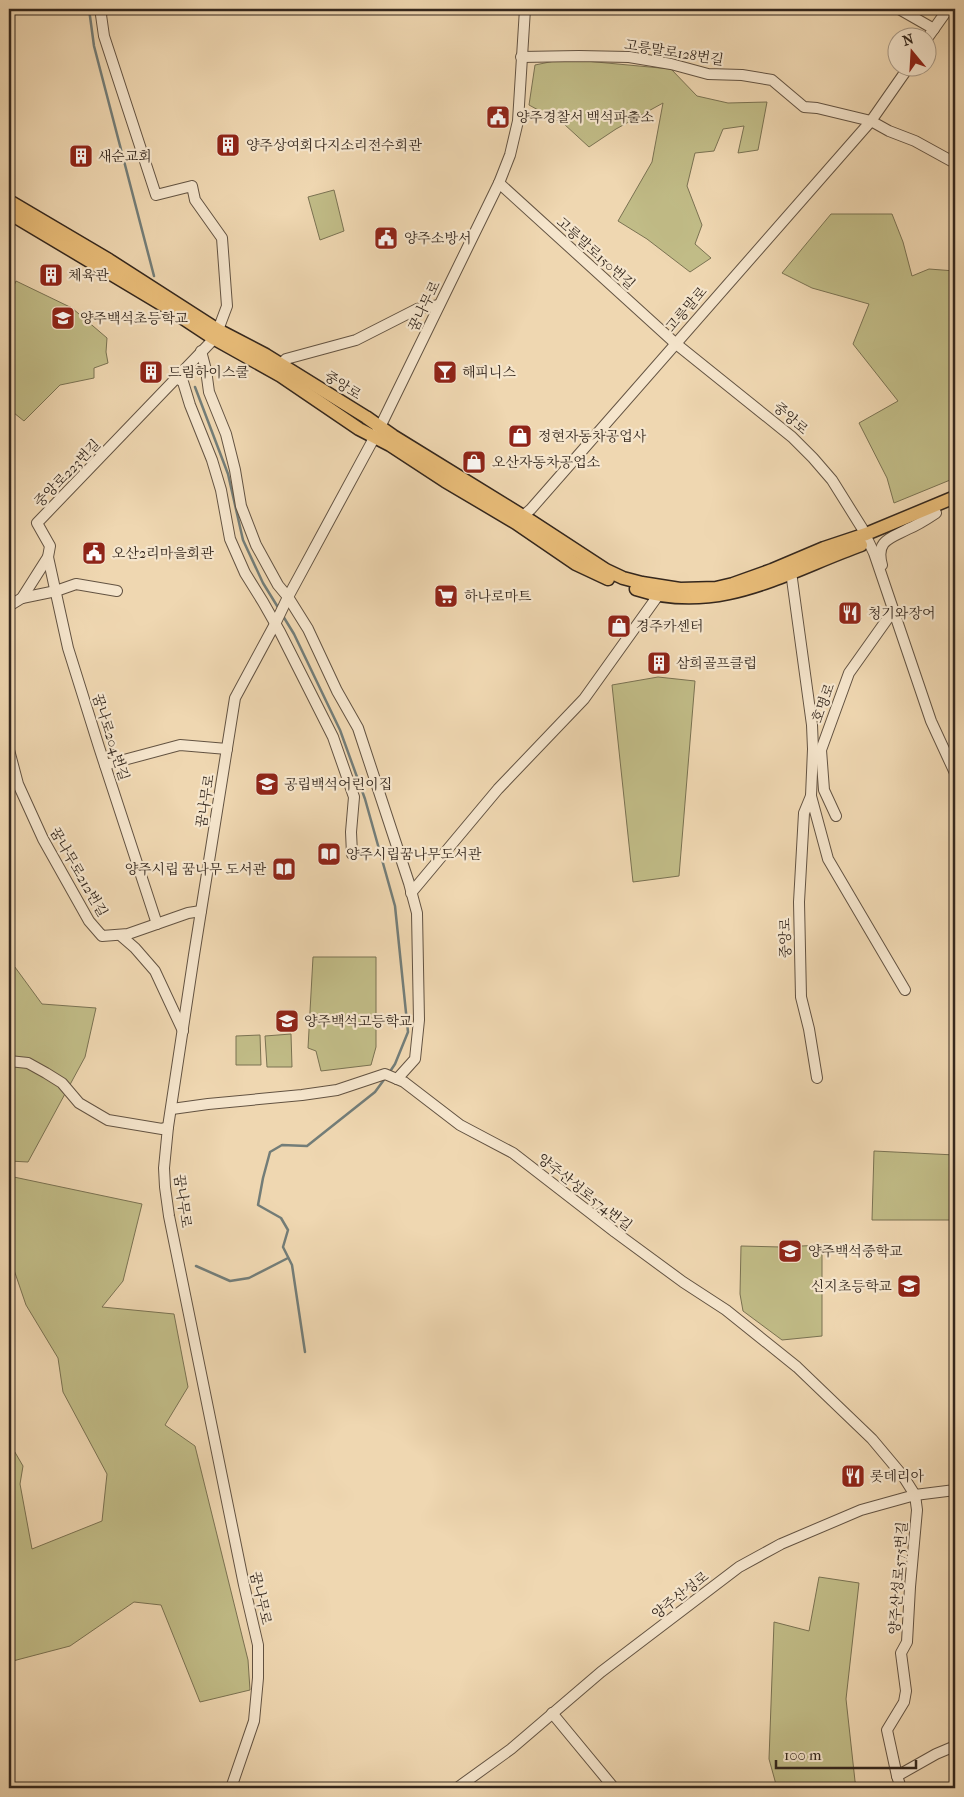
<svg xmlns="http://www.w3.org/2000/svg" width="964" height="1797" font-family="'IM FELL French Canon','Noto Serif KR',serif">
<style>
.green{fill:#c1bc87;stroke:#7a7252}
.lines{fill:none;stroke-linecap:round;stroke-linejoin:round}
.stream{stroke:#737d78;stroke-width:2.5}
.minor-casing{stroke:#635342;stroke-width:12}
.major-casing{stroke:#34271d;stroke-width:15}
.minor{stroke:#f5e5cc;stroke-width:10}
.major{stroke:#e8bc78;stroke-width:12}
.labels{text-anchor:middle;stroke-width:4.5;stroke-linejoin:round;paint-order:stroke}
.street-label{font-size:14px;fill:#34271d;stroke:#f5e5cc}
.poi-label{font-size:14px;fill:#34271d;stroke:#f5e5cc;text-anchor:start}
</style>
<rect width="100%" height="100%" fill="#efd7b1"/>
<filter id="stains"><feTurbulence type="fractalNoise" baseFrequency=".004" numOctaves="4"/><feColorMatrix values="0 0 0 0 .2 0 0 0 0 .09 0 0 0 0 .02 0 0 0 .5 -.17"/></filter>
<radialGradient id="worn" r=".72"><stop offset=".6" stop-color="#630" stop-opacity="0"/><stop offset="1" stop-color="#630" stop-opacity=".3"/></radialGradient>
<!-- green -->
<g class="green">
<path d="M564 59 671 69 697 96 728 103 767 102 758 150 738 153 744 126 723 129 714 151 695 153 687 186 702 225 695 244 711 258 690 272 647 239 618 221 652 162 663 103 616 129 589 147 564 124 529 105 535 65Z"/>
<path d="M334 190 344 231 320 240 308 197Z"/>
<path d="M831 214H892L903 242 912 276 929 269 955 271V478L894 503 887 478 859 423 898 401 853 344 869 304 812 288 782 273Z"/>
<path d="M16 281 72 308 107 338 106 352 108 363 94 368V378L60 385 24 421 9 409V296Z"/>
<path d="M658 677 695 681 679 876 633 882 612 685Z"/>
<path d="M313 957H376V1047L371 1065 321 1071 316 1051 308 1048Z"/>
<path d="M9 959 42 1004 96 1008 85 1057 28 1162 9 1161Z"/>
<path d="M291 1034 292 1067H267L265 1036Z"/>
<path d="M260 1035 261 1065H236V1036Z"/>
<path d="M874 1151 955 1155V1220H872Z"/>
<path d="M9 1176 142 1204 123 1281 102 1307 174 1314 188 1387 165 1425 195 1446 248 1660 250 1690 200 1702 161 1605 134 1602 70 1646 9 1662V1442L23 1466 20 1484 32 1549 102 1521 107 1474 63 1392 58 1358 26 1305 13 1267 9 1264Z"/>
<path d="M822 1245V1336L782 1340 743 1311 740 1294 741 1246 781 1247Z"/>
<path d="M819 1577 859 1583 846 1699 855 1781 857 1788H777L769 1759 774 1622 809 1631Z"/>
</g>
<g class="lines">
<!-- stream -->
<g class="stream">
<path d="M89 9 94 46 154 276"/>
<path d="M195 387 228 474 243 540 263 583 279 609"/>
<path d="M283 616 294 634 340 730 365 799 395 906 408 1032 395 1064 389 1073"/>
<path d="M196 1266 230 1281 249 1278 288 1258"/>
<path d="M305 1352 292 1265 283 1247 288 1230 281 1218 258 1205 263 1178 270 1152 282 1145 307 1146 375 1092 386 1077"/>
</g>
<!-- minor casing -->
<g class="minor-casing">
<g id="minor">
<path d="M899 9 934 29"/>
<path d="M926 40 948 9"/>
<path d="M521 57 579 56 629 57 671 64 708 74 742 75 772 80 804 107 817 108 871 121 889 131 915 141 955 163"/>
<path d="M499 183 675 343 792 437 813 458 832 480 862 528 874 553 931 721 955 773"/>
<path d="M201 351 206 370 209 392 226 434 235 470 241 506 256 545 278 585 288 597 308 629 337 691 358 728 409 883 417 913 419 1020 415 1059 397 1079"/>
<path d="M281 364 286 359 356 340 417 309 439 305"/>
<path d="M177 378 183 382 190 405 212 460 221 490 230 539 245 573 263 602 280 632 333 737 354 797 351 832 352 854"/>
<path d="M523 516 531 509 871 121 908 68"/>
<path d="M48 557 68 648 99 747 157 924"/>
<path d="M882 565C875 540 891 538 908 529 918 525 927 519 936 513"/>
<path d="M788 567 792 579 812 725 813 749 811 796 828 859 905 990"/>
<path d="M22 598 56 591 76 584 117 591"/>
<path d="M9 606 22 598 48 557 50 546 37 523 210 343 218 330 227 306 222 238 195 200 192 186 156 195 104 36 101 15 103 9"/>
<path d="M9 750 18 784 43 839 89 921 102 936 128 934 188 913 201 911"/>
<path d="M105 765 180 745 227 749"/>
<path d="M811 796 804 813 799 902 801 997 809 1029 817 1078"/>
<path d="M836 816 824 790 821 750 849 673 893 611"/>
<path d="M411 893 498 789 584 699 662 590"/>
<path d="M120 935 135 948 155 971 183 1031"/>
<path d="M9 1061 28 1063 46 1073 62 1083 79 1103 108 1120 162 1129 168 1127"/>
<path d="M172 1109 208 1104 302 1095 337 1090 385 1074 404 1082 460 1125 513 1153 615 1232 683 1282 726 1310 797 1367 872 1439 903 1476 915 1495 917 1510 910 1587 907 1642 901 1653 906 1691 904 1702 887 1730 897 1776 936 1754 955 1746"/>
<path d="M552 1713 614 1788"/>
<path d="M897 1776 901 1788"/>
<path d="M231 1788 254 1721 258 1678V1645L244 1585 169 1216 165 1187 164 1168 168 1127 194 955 235 698 276 622 288 597 380 427 499 183 510 155 518 121 525 9"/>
<path d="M457 1788 511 1749 601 1672 739 1567 781 1544 861 1510 915 1495 955 1490"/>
</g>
</g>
<!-- major casing -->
<g class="major-casing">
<g id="major">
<path d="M9 201 109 260 218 330 266 355 366 417 393 436 531 521 606 570 623 578 642 583 680 589 716 588 733 584 772 570 824 548 866 534 955 497"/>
<path d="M9 213 163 305 213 338 281 376 359 429 390 445 445 481 516 523 576 564 608 579"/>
<path d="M636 589C719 616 786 572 861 545"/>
</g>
</g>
<!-- minor -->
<use href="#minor" class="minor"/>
<!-- major -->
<use href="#major" class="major"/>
</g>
<!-- icons -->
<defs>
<g id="civic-square" transform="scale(1.25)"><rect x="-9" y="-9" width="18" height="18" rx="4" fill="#8f2418" stroke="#f5e5cc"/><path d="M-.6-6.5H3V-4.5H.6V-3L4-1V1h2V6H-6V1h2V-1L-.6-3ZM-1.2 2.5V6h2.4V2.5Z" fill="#fff"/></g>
<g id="building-square" transform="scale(1.25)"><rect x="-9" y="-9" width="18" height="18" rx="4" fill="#8f2418" stroke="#f5e5cc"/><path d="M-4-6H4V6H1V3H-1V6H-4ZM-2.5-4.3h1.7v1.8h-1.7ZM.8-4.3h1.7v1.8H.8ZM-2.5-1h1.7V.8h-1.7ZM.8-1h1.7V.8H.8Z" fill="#fff"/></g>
<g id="school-square" transform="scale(1.25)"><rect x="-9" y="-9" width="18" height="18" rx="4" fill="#8f2418" stroke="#f5e5cc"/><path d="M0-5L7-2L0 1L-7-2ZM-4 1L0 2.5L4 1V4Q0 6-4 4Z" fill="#fff"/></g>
<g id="bar-square" transform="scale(1.25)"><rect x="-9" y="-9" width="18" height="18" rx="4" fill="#8f2418" stroke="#f5e5cc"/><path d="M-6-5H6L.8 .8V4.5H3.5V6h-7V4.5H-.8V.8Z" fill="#fff"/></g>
<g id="shop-square" transform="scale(1.25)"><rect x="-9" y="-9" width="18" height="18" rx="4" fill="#8f2418" stroke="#f5e5cc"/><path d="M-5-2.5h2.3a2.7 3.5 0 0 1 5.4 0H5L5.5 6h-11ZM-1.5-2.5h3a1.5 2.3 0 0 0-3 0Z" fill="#fff"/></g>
<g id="supermarket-square" transform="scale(1.25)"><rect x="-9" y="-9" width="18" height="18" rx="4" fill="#8f2418" stroke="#f5e5cc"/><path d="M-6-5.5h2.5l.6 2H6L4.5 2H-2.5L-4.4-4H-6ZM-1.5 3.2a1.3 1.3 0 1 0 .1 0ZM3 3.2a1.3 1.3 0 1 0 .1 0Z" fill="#fff"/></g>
<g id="restaurant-square" transform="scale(1.25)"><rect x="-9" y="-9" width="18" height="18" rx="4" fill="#8f2418" stroke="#f5e5cc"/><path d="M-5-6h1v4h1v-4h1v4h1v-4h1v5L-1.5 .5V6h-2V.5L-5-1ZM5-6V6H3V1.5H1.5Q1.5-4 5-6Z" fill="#fff"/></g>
<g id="library-square" transform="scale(1.25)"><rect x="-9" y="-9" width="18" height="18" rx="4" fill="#8f2418" stroke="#f5e5cc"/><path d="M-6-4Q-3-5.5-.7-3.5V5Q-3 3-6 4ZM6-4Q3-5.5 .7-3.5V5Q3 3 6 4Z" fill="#fff"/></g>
</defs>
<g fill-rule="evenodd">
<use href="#civic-square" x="498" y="117"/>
<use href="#building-square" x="228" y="145"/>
<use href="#building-square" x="81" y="156"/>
<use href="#civic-square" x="386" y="238"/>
<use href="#building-square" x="51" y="275"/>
<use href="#school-square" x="63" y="318"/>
<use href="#building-square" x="151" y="372"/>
<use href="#bar-square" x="445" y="372"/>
<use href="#shop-square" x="520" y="436"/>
<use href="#shop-square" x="474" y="462"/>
<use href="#civic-square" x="94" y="553"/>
<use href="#supermarket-square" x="446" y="596"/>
<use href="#restaurant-square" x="850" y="613"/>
<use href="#shop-square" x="619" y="626"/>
<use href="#building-square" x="659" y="663"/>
<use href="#school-square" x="267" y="784"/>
<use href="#library-square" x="329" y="854"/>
<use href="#library-square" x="284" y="869"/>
<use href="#school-square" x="287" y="1021"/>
<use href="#school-square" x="790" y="1251"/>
<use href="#school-square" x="909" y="1286"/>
<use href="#restaurant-square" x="853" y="1476"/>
</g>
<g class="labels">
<!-- street labels -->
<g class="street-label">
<text transform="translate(674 52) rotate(9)" y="5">고릉말로128번길</text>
<text transform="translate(596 253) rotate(42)" y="5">고릉말로150번길</text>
<text transform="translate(424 306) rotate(-64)" y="5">꿈나무로</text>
<text transform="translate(686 309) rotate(-49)" y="5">고릉말로</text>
<text transform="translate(343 385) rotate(32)" y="5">중앙로</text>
<text transform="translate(791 418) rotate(41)" y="5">중앙로</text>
<text transform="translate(67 473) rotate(-46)" y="5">중앙로223번길</text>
<text transform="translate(823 703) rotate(-70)" y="5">호명로</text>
<text transform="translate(111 737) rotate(72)" y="5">꿈나로204번길</text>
<text transform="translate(205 801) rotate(-81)" y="5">꿈나무로</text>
<text transform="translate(79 872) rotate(60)" y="5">꿈나무로212번길</text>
<text transform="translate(785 938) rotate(-91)" y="5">중앙로</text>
<text transform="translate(585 1192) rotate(38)" y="5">양주산성로574번길</text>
<text transform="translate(183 1201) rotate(82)" y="5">꿈나무로</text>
<text transform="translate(898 1578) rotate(-86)" y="5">양주산성로575번길</text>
<text transform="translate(680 1595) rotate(-38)" y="5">양주산성로</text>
<text transform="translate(261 1598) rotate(77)" y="5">꿈나무로</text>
</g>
<!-- poi labels -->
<g class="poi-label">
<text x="516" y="122">양주경찰서 백석파출소</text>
<text x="246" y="150">양주상여회다지소리전수회관</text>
<text x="98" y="161">새순교회</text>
<text x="404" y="243">양주소방서</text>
<text x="68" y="280">체육관</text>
<text x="80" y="323">양주백석초등학교</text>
<text x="168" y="377">드림하이스쿨</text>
<text x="462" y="377">해피니스</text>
<text x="538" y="441">정현자동차공업사</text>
<text x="492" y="467">오산자동차공업소</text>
<text x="112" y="558">오산2리마을회관</text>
<text x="464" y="601">하나로마트</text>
<text x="868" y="618">청기와장어</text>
<text x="636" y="631">경주카센터</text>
<text x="676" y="668">삼희골프클럽</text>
<text x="284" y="789">공립백석어린이집</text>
<text x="346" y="859">양주시립꿈나무도서관</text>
<text x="266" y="874" text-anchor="end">양주시립 꿈나무 도서관</text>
<text x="304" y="1026">양주백석고등학교</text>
<text x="808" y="1256">양주백석중학교</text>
<text x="892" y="1291" text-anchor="end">신지초등학교</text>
<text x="870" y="1481">롯데리아</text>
</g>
</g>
<!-- margin -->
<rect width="964" height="1797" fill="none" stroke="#efd7b1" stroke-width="30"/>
<rect x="10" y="10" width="944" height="1777" fill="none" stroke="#34271d" stroke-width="2.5"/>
<rect x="15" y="15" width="934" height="1767" fill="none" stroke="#34271d"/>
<!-- north arrow -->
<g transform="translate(912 52) rotate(342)"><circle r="24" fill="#f5e5cc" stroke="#a89986"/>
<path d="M0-4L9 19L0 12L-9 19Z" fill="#8f2418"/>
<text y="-8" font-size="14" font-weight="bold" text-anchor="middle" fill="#34271d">N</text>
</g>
<!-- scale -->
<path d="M776 1760v8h140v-8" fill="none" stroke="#34271d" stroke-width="2.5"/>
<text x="784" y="1760" font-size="15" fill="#34271d" stroke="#f5e5cc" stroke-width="4" paint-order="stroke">100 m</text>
<rect width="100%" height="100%" filter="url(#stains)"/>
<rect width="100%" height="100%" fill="url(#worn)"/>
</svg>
